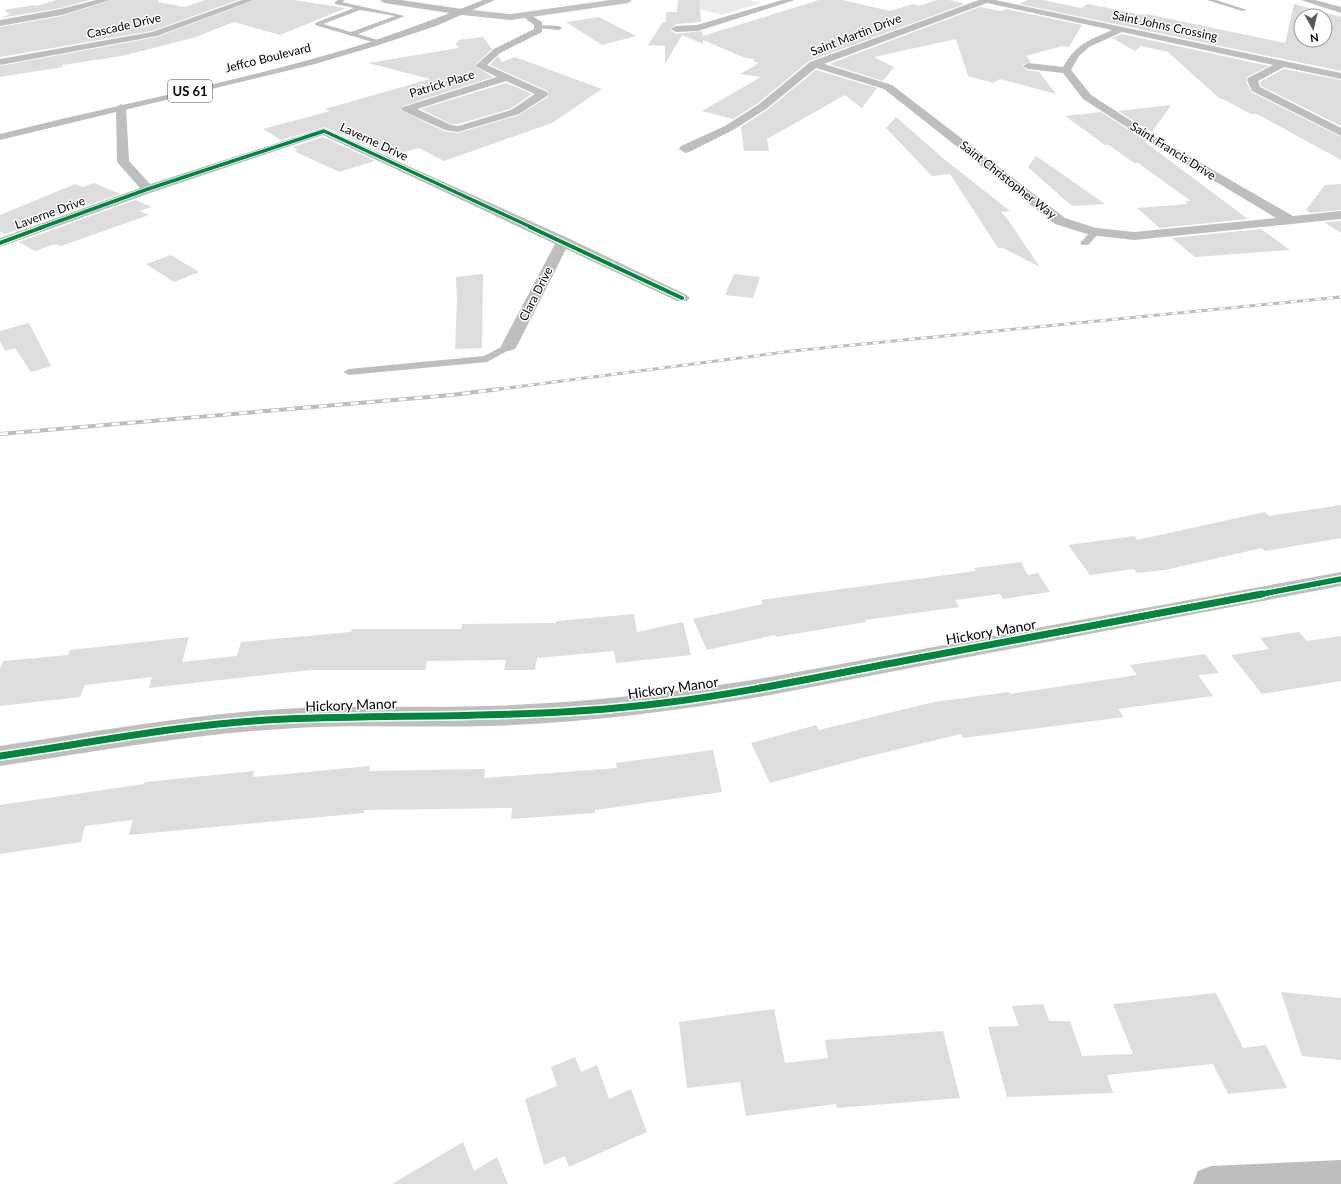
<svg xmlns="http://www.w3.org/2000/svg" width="1341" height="1184" font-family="Lato,sans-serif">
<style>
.green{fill:#eaeaea}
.building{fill:#ddd;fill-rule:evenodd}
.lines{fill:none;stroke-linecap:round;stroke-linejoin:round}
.lane{fill:#bebebe;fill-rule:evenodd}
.street{fill:#bebebe;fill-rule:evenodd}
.secondary{fill:#c2c2c2;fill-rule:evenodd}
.primary{fill:#bdbdbd;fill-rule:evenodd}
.rail-far1-casing{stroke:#bdbdbd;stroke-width:3}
.rail-casing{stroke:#bdbdbd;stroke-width:4}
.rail-far1{stroke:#fff;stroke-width:2;stroke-dasharray:6;stroke-linecap:butt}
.rail{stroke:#fff;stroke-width:2.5;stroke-dasharray:8;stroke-linecap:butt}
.cycleway-far3-casing{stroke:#fff;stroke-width:5}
.cycleway-far2-casing{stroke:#fff;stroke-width:6}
.cycleway-far1-casing{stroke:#fff;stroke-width:8}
.cycleway-casing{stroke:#fff;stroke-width:10}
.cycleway-far3{stroke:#00873e;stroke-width:3.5}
.cycleway-far2{stroke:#00873e;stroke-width:4}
.cycleway-far1{stroke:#00873e;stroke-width:5.5}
.cycleway{stroke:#00873e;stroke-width:7}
.labels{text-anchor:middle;stroke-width:3;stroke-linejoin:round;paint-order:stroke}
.far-street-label{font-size:12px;fill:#000;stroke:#fff}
.shield{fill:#fff;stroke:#4c4c4c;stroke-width:1}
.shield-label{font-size:13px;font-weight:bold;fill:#000}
.street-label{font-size:14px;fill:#000;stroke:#fff}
</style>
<rect width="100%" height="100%" fill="#fff"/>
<!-- green -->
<path class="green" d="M695 0H749L761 3 721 15 681 4Z"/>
<!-- building -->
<g class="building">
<path d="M56 0H90L61 8 0 18 10 14 4 10 34 5 37 6Z"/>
<path d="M111 0H158V2L185 7 205 0H238L152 31 0 57V27L62 16Z"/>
<path d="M255 0H293L346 8 280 35 234 22 193 38 122 56 62 65 63 67 0 77V66L157 37Z"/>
<path d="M678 0H699L701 22 676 24 670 30 676 34 702 31 703 36 819 0H842L890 11 913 4 919 6 937 0H949L965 4 809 61 757 104 733 119 702 111 761 77 740 74 759 63 753 61 755 59 745 58 703 40V44L682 35 665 64V46L648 45 663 22H666V12H677Z"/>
<path d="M1028 0H1043L1081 8 1088 4 1143 15 1146 14 1285 43 1294 4 1341 17V71L1019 4ZM1301 16H1325V40H1301Z"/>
<path d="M980 7 1001 11 1006 9 1082 25 1069 47 1063 46 1026 56 1031 62 1022 65 1027 70 1039 72 1056 94 1000 79 993 83 968 76 956 39 874 57 894 67 883 81 829 64Z"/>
<path d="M599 17 636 36 602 45 566 22Z"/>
<path d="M1122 34 1269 66 1247 77 1246 81 1251 92 1341 137V160L1257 114H1251L1223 99H1220L1168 52 1141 46 1135 51 1112 38Z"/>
<path d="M483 37 492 49 474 66 493 77 403 106 400 110 444 131 458 133 519 115 548 97V91L490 65 498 56 502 62 515 57 602 89 552 123 444 161 419 148 390 156 325 127 281 140 263 129 330 111 325 109 430 79 368 63 459 48 455 43 459 42 458 40Z"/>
<path d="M1284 69 1341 80V126L1261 86 1260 82Z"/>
<path d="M816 70 877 88 862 108 845 95 767 139 769 151H744L741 127 767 110Z"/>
<path d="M506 83 532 94 510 109 458 124H451L421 109Z"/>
<path d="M1171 105 1152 132 1118 111Z"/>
<path d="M1101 112 1146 141 1145 142 1248 219 1160 228 1137 208 1188 204 1185 201H1191L1138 163H1134L1109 145H1105L1065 116Z"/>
<path d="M896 117 944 159 1010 211 1001 212 1006 217 1040 267 1003 248H998L950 174 932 176 886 128Z"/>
<path d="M323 137 375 161 339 172 294 151 298 150 293 147Z"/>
<path d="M1036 156 1105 204 1072 206 1028 167Z"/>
<path d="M94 183 120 194 5 234 0 231V215L75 184 83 187Z"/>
<path d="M1341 184V210L1310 213 1306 210 1325 185Z"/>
<path d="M135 200 152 207 139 211 149 215 61 246 55 244 35 251 19 242Z"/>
<path d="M1341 221V233L1324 222Z"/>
<path d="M1261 229 1290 250 1195 257 1172 238Z"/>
<path d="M171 255 199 272 174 282 146 264Z"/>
<path d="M483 274 482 348 455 349 457 301 456 277Z"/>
<path d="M734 274 760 277 753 298 725 295Z"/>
<path d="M29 323 51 366 31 372 15 348 5 351 0 341V331Z"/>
<path d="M1341 505V538L1265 551 1262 548 1165 570 1137 573 1134 569 1090 575 1068 545 1135 536 1137 540 1265 512 1269 516Z"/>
<path d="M1021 562 1028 575 1038 573 1050 592 1003 599 1000 594 955 600 959 607 865 620 866 622 776 637 775 635 707 650 693 619 763 604 761 600 976 571 974 568Z"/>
<path d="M634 614 637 632 683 622 691 655 616 663 614 651 537 658 535 670H504L506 660 427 661 425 670H311L149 688 152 677 85 685 80 697 0 706V669L3 661 68 655 70 650 189 637 182 662 237 656 241 642 351 632 352 629H461L462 624 556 623V621Z"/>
<path d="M1299 632 1307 641 1341 636V681L1262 694 1231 655 1269 649 1260 638Z"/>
<path d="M1205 654 1219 673 1198 675 1213 696 1118 709 1124 717 963 738 961 734 862 758 770 783 751 743 816 725 819 730 934 702 1009 692 1010 694 1137 675 1130 665Z"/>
<path d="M713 750 722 792 595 810V813L511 819 512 808 364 810V813L129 835 133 820 85 826 81 842 0 854V805L144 784 145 782 254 771 253 777 370 766 369 771 485 769 484 778 617 768 616 763Z"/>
<path d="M1281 992 1341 998V1060L1302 1056Z"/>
<path d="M1216 993 1243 1048 1266 1045 1287 1088 1228 1094 1213 1064 1107 1075 1113 1093 1007 1097 988 1027 1019 1026 1012 1006 1043 1004 1049 1021H1070L1082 1056 1133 1054 1113 1004Z"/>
<path d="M774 1009 785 1063 828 1058 825 1040 943 1031 960 1098 837 1108 836 1104 746 1116 740 1082 687 1088 679 1022Z"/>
<path d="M575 1057 581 1072 597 1065 609 1099 631 1089 647 1132 569 1167 565 1156 544 1165 525 1099 557 1086 551 1067Z"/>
<path d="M463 1142 474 1171 497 1157 508 1184H392Z"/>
</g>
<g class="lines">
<!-- lane -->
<g class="lane">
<path d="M338 0H345L342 2 405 16 358 34 381 41 382 42 379 44 315 25V23L354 8 335 4V2ZM360 10 395 16 351 32 323 24Z"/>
<path d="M1207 0H1216L1247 10 1242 11Z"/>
<path d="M540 25 559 26 562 28 559 30 538 28V26Z"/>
<path d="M1095 229 1098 230V234L1088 245H1082L1080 243 1082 241 1092 230Z"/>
<path d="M509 343 513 344 515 346 513 348 487 362 349 375 343 372 349 369 484 356Z"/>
</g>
<!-- street -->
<g class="street">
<path d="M96 0H110L62 15 0 26V20L61 9Z"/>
<path d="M242 0H254L157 36 0 65V59L152 32Z"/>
<path d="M380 0H401L462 9 466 12 462 15 384 3Z"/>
<path d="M782 0H795L698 31 676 32 671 29 676 26 697 25Z"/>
<path d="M979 0H995L1341 73V79L1284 67 1258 81 1260 87 1341 128V136L1252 91 1247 80 1248 78 1273 65 1122 32 1089 47 1079 56 1071 70 1091 95 1161 140 1293 216 1341 211V219L1134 240 1090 235 1055 224 884 89 816 68 766 109 733 130 689 152 685 153 679 149 681 146 725 126 758 105 810 62ZM987 3 1112 30C1088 41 1077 43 1063 67L1028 63 1023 66 1028 69 1063 73 1083 99 1153 144 1276 218 1134 232 1096 228 1065 218 892 85 824 64Z"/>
<path d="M1301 0H1315L1341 7V13Z"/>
<path d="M525 12 542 22V32L500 53 487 65 547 92 548 94 547 96 519 114 458 132 445 130 403 111 401 109 403 107 497 77 475 66 494 49 534 29V25L521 15ZM506 81 535 94 511 110 458 126 451 125 417 109Z"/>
<path d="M121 104 126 107 129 161 150 184 324 128 568 238 687 295 690 298 687 301H677L566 249 517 346 515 349 509 351 503 349 501 346 555 244 323 135 153 192 0 247V238L140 188 117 162 116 107Z"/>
<path d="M1341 572V586L759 697C669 712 580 723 488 726 419 728 350 724 281 729 187 735 93 752 0 766V746C94 732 187 715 281 709 350 705 419 708 488 706 580 703 669 693 759 679Z"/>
<path d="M1341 1160V1184H1193L1198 1171 1211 1166Z"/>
</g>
<!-- secondary -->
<path class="secondary" d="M610 0H632L628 3 511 20 462 15 458 12 462 9 511 14Z"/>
<!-- primary -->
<path class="primary" d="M483 0H495L436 26 376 46 315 64 0 140V134C123 103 249 80 370 42 408 29 446 15 483 0Z"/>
<!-- rail-far1 casing -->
<g class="rail-far1-casing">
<path id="rail-far1" d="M492 390 792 351 1341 297"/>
</g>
<!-- rail casing -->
<g class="rail-casing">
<path id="rail" d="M0 434 452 395 499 389"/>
</g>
<!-- rail-far1 -->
<use href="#rail-far1" class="rail-far1"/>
<!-- rail -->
<use href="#rail" class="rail"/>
<!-- cycleway-far3 casing -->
<g class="cycleway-far3-casing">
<path id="cycleway-far3" d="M40 228 148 189 324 131 533 228"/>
</g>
<!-- cycleway-far2 casing -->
<g class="cycleway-far2-casing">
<g id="cycleway-far2">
<path d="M530 227 682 298"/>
<path d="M0 243 43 227"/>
</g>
</g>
<!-- cycleway-far1 casing -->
<g class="cycleway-far1-casing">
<path id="cycleway-far1" d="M1257 595 1341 579"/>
</g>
<!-- cycleway casing -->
<g class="cycleway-casing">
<path id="cycleway" d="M0 756C95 742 190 723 286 719 412 714 538 719 663 703 744 693 823 676 903 661 1023 639 1142 616 1262 594"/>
</g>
<!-- cycleway-far3 -->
<use href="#cycleway-far3" class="cycleway-far3"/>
<!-- cycleway-far2 -->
<use href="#cycleway-far2" class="cycleway-far2"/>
<!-- cycleway-far1 -->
<use href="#cycleway-far1" class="cycleway-far1"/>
<!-- cycleway -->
<use href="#cycleway" class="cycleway"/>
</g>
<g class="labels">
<!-- far-street labels -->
<g class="far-street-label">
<text transform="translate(124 26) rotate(-13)" y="4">Cascade Drive</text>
<text transform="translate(1165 26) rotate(12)" y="4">Saint Johns Crossing</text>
<text transform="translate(856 35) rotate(-21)" y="4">Saint Martin Drive</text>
<text transform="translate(268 58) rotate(-14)" y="4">Jeffco Boulevard</text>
<text transform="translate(442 84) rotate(-17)" y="4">Patrick Place</text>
<text transform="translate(374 142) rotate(25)" y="4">Laverne Drive</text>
<text transform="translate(1173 151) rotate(32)" y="4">Saint Francis Drive</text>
<text transform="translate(1008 180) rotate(38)" y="4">Saint Christopher Way</text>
<text transform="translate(50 213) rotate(-20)" y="4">Laverne Drive</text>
<text transform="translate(536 294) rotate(-63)" y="4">Clara Drive</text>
</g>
<!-- shield labels -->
<rect class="shield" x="168" y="80" width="44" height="22" rx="3"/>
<g class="shield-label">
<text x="190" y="96">US 61</text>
</g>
<!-- street labels -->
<g class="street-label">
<text transform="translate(991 632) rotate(-10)" y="5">Hickory Manor</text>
<text transform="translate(673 688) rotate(-8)" y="5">Hickory Manor</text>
<text transform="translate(351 705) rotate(-2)" y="5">Hickory Manor</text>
</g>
</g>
<!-- north arrow -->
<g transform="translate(1313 28) rotate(172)"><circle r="19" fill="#ffffff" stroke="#999999"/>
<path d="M0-3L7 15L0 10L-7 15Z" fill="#595959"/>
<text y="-6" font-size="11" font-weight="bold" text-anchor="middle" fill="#000000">N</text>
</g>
</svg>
